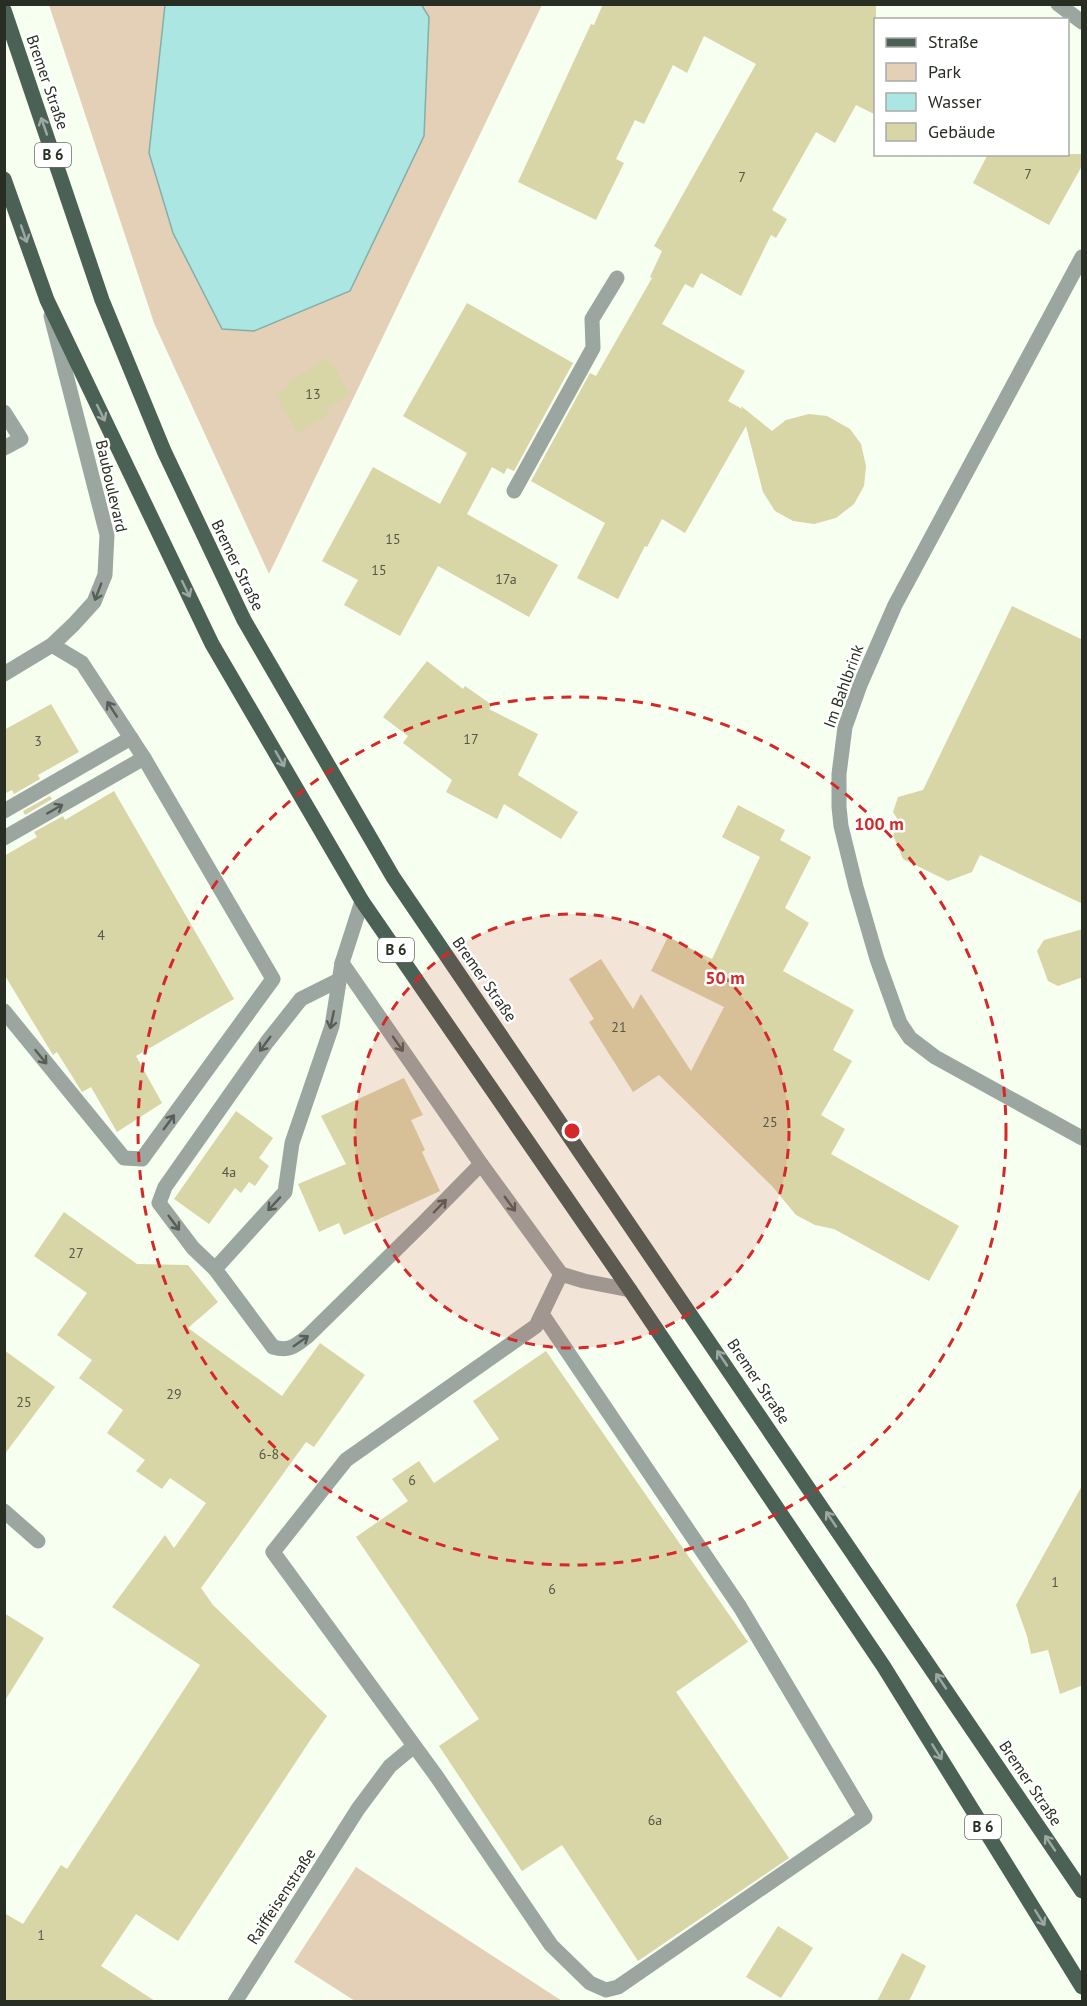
<svg xmlns="http://www.w3.org/2000/svg" width="1087" height="2006" font-family="'PT Sans',sans-serif">
<style>
.green{fill:#e4d0b7}
.water{fill:#abe6e2;stroke:#84afa9;stroke-width:1.5}
.building{fill:#d8d5a7}
.lines{fill:none;stroke-linecap:round;stroke-linejoin:round}
.minor{stroke:#9ba6a0;stroke-width:15}
.major{stroke:#4c6156;stroke-width:15}
.oneway{stroke:#9da8a2}
.oneway2{stroke:#575e56}
.ring{fill:none;stroke:#d62828;stroke-width:3;stroke-dasharray:10 8}
.labels{text-anchor:middle;stroke-width:5;stroke-linejoin:round;paint-order:stroke}
.number-label{font-size:14px;fill:#555846}
.shield{fill:#fff;stroke:#696d66;stroke-width:1.5}
.shield-label{font-size:15px;font-weight:bold;fill:#292e25}
.street-label{font-size:16px;fill:#292e25;stroke:#fff}
.centre{fill:#d62828;stroke:#fff;stroke-width:3}
.ring-label{font-size:18px;text-anchor:middle;font-weight:bold;fill:#d62828;stroke:#fff;stroke-width:5;stroke-linejoin:round;paint-order:stroke}
</style>
<rect width="100%" height="100%" fill="#f6fff0"/>
<!-- green -->
<g class="green">
<path d="M49 5H165L149 154 429 17 421 5H542L269 574 154 323Z"/>
<path d="M356 1867 562 2001H355L294 1962Z"/>
</g>
<!-- water -->
<path class="water" d="M421 4 429 17 424 136 350 291 254 331 222 329 173 233 149 153 165 5Z"/>
<!-- building -->
<g class="building">
<path d="M603 4H876V115L856 105 835 143 816 132 772 210 787 219 776 238 771 235 741 296 701 273 693 288 685 284 662 324 745 371 728 401 742 409 741 406 772 431 786 420 809 414 827 416 850 429 861 444 866 466 864 486 854 504 836 518 814 524 793 521 775 511 763 492 746 426 685 533 662 519 647 547 645 546 618 599 577 578 605 523 531 481 590 373 596 376 652 278 650 277 662 251 654 246 756 64 704 36 687 73 673 65 644 124 635 120 616 159 624 163 596 220 518 182 591 24 594 25Z"/>
<path d="M988 154H1083V164L1049 225 973 183Z"/>
<path d="M467 303 573 363 514 471 507 468 504 474 492 467 467 514 558 565 529 617 438 566 400 636 344 605 358 580 322 561 373 467 440 504 467 453 403 416Z"/>
<path d="M329 358 350 395 326 409 330 414 297 433 275 394 289 386 287 382Z"/>
<path d="M1012 606 1083 640V904L980 855 972 872 948 881 903 859 893 835 900 823 893 812 898 797 923 790Z"/>
<path d="M427 661 463 689 465 686 492 705 489 709 538 734 518 775 578 812 561 839 504 804 497 819 446 792 452 780 403 743 408 736 383 717Z"/>
<path d="M51 704 79 752 38 775 40 779 14 794 12 790 4 794V730Z"/>
<path d="M114 791 234 999 136 1056 162 1103 117 1132 91 1087 82 1092 57 1052 53 1055 4 974V856L37 837 34 832 63 816 65 820Z"/>
<path d="M50 796 52 799 25 815 23 811Z"/>
<path d="M738 805 785 830 780 840 811 857 785 908 809 923 783 971 854 1010 833 1050 852 1061 821 1115 845 1129 831 1154 959 1226 929 1281 834 1229 815 1225 796 1215 772 1186 659 1075 633 1092 589 1022 594 1019 569 979 601 959 633 1009 641 994 691 1071 724 1007 651 971 668 937 712 959 760 857 722 837Z"/>
<path d="M1083 929V977L1058 986 1048 981 1037 951 1044 940Z"/>
<path d="M404 1078 423 1115 411 1120 425 1150 422 1152 440 1191 344 1235 339 1223 319 1232 298 1184 346 1164 321 1116Z"/>
<path d="M236 1111 273 1138 259 1158 269 1166 255 1186 249 1182 241 1193 235 1188 209 1224 174 1199Z"/>
<path d="M64 1212 137 1264 188 1265 218 1302 188 1328 282 1396 320 1343 365 1375 314 1447 306 1442 201 1588 213 1605 327 1716 311 1739 178 1941 136 1914 101 1966 155 2001H4V1913L23 1924 61 1865 67 1869 200 1665 112 1607 165 1535 174 1548 206 1503 170 1478 162 1489 136 1471 145 1460 107 1433 123 1410 79 1378 92 1360 57 1335 87 1293 34 1256Z"/>
<path d="M4 1350 55 1387 4 1455Z"/>
<path d="M546 1351 748 1642 676 1692 789 1858 638 1961 562 1845 522 1871 439 1746 479 1719 356 1537 408 1501 392 1479 419 1461 434 1483 499 1439 473 1401Z"/>
<path d="M1083 1484V1685L1060 1694 1048 1650 1031 1654 1027 1636 1016 1605Z"/>
<path d="M4 1613 44 1638 4 1702Z"/>
<path d="M778 1926 813 1948 781 1998 746 1977Z"/>
<path d="M902 1953 926 1966 909 2001H877Z"/>
</g>
<g class="lines">
<!-- minor -->
<g class="minor">
<path d="M1058 4 1082 22"/>
<path d="M1082 257 895 605 860 685 845 727 839 774V807L841 826 856 887 877 959 900 1023 910 1038 935 1057 1082 1138"/>
<path d="M4 412 21 439 4 448"/>
<path d="M514 491 593 348 592 319 617 278"/>
<path d="M4 674 52 645 74 624 94 602 105 575 107 535 51 316"/>
<path d="M4 811 131 738"/>
<path d="M4 838 144 758"/>
<path d="M362 901 342 963 481 1164 561 1274 584 1281 630 1290"/>
<path d="M342 963 332 1026 292 1143 285 1192 215 1269 273 1347C289 1352 295 1346 308 1336L422 1224 481 1164"/>
<path d="M4 1011 124 1158 142 1159 273 979 144 758 82 663 52 645"/>
<path d="M215 1269 193 1248 159 1203 165 1187 267 1042 301 999 339 980"/>
<path d="M542 1314 740 1607 865 1817 618 1987 606 1990 590 1983 551 1945 437 1777 273 1552 346 1460 536 1326 561 1274"/>
<path d="M4 1511 38 1541"/>
<path d="M235 2002 358 1809 390 1766 414 1746"/>
</g>
<!-- major -->
<g class="major">
<path d="M4 10 102 300 164 451 244 620 393 877 1082 1891"/>
<path d="M4 179 47 300 212 644 362 901 630 1290 884 1667 1082 1987"/>
</g>
</g>
<!-- one-way arrows -->
<defs><path id="oneway-shaft" d="M-6 0H5M1.5-3L5.5 0L1.5 3" fill="none" stroke-width="1.6" stroke-linecap="round" stroke-linejoin="round" transform="scale(1.5)"/></defs>
<g class="oneway">
<use href="#oneway-shaft" transform="translate(44 126) rotate(-109)"/>
<use href="#oneway-shaft" transform="translate(24 234) rotate(71)"/>
<use href="#oneway-shaft" transform="translate(101 413) rotate(64)"/>
<use href="#oneway-shaft" transform="translate(186 589) rotate(64)"/>
<use href="#oneway-shaft" transform="translate(280 759) rotate(60)"/>
<use href="#oneway-shaft" transform="translate(722 1358) rotate(-124)"/>
<use href="#oneway-shaft" transform="translate(831 1519) rotate(-124)"/>
<use href="#oneway-shaft" transform="translate(941 1681) rotate(-124)"/>
<use href="#oneway-shaft" transform="translate(937 1752) rotate(58)"/>
<use href="#oneway-shaft" transform="translate(1050 1843) rotate(-124)"/>
<use href="#oneway-shaft" transform="translate(1040 1918) rotate(58)"/>
</g>
<g class="oneway2">
<use href="#oneway-shaft" transform="translate(98 592) rotate(111)"/>
<use href="#oneway-shaft" transform="translate(112 709) rotate(-123)"/>
<use href="#oneway-shaft" transform="translate(55 809) rotate(-30)"/>
<use href="#oneway-shaft" transform="translate(332 1020) rotate(102)"/>
<use href="#oneway-shaft" transform="translate(265 1044) rotate(126)"/>
<use href="#oneway-shaft" transform="translate(398 1044) rotate(55)"/>
<use href="#oneway-shaft" transform="translate(41 1057) rotate(51)"/>
<use href="#oneway-shaft" transform="translate(169 1122) rotate(-54)"/>
<use href="#oneway-shaft" transform="translate(274 1204) rotate(133)"/>
<use href="#oneway-shaft" transform="translate(510 1204) rotate(54)"/>
<use href="#oneway-shaft" transform="translate(440 1206) rotate(-46)"/>
<use href="#oneway-shaft" transform="translate(174 1223) rotate(53)"/>
<use href="#oneway-shaft" transform="translate(301 1341) rotate(-35)"/>
</g>
<!-- distance rings -->
<circle cx="572" cy="1131" r="217" fill="#d62828" fill-opacity=".12"/>
<g class="ring">
<circle cx="572" cy="1131" r="217"/>
<circle cx="572" cy="1131" r="434"/>
</g>
<g class="labels">
<!-- number labels -->
<g class="number-label">
<text x="1028" y="179">7</text>
<text x="742" y="182">7</text>
<text x="313" y="399">13</text>
<text x="393" y="544">15</text>
<text x="379" y="575">15</text>
<text x="506" y="584">17a</text>
<text x="471" y="744">17</text>
<text x="38" y="746">3</text>
<text x="101" y="940">4</text>
<text x="619" y="1032">21</text>
<text x="770" y="1127">25</text>
<text x="229" y="1177">4a</text>
<text x="76" y="1258">27</text>
<text x="174" y="1399">29</text>
<text x="24" y="1407">25</text>
<text x="269" y="1459">6-8</text>
<text x="412" y="1485">6</text>
<text x="1055" y="1587">1</text>
<text x="552" y="1594">6</text>
<text x="655" y="1825">6a</text>
<text x="41" y="1940">1</text>
</g>
<!-- shield labels -->
<g class="shield">
<rect x="35" y="143" width="36" height="24" rx="4.5"/>
<rect x="378" y="938" width="36" height="24" rx="4.5"/>
<rect x="965" y="1815" width="36" height="24" rx="4.5"/>
</g>
<g class="shield-label">
<text x="53" y="160">B 6</text>
<text x="396" y="955">B 6</text>
<text x="983" y="1832">B 6</text>
</g>
<!-- street labels -->
<g class="street-label">
<text transform="translate(48 82) rotate(71)" y="6">Bremer Straße</text>
<text transform="translate(112 486) rotate(77)" y="6">Bauboulevard</text>
<text transform="translate(238 565) rotate(64)" y="6">Bremer Straße</text>
<text transform="translate(843 686) rotate(-70)" y="6">Im Bahlbrink</text>
<text transform="translate(485 979) rotate(55)" y="6">Bremer Straße</text>
<text transform="translate(759 1381) rotate(56)" y="6">Bremer Straße</text>
<text transform="translate(1031 1783) rotate(56)" y="6">Bremer Straße</text>
<text transform="translate(281 1896) rotate(-57)" y="6">Raiffeisenstraße</text>
</g>
</g>
<circle cx="572" cy="1131" r="9" class="centre"/>
<g class="ring-label">
<text x="879" y="830">100 m</text>
<text x="725" y="984">50 m</text>
</g>
<!-- border -->
<rect width="1087" height="2006" fill="none" stroke="#292e25" stroke-width="12"/>
<!-- legend -->
<rect x="874" y="18" width="195" height="138" fill="#ffffff" stroke="#a9aba8" stroke-width="1.5"/>
<rect x="886" y="38" width="30" height="9" fill="#4c6156" stroke="#a9aba8" stroke-width="1.5"/>
<text x="928" y="48" font-size="18" fill="#292e25">Straße</text>
<rect x="886" y="63" width="30" height="18" fill="#e4d0b7" stroke="#a9aba8" stroke-width="1.5"/>
<text x="928" y="78" font-size="18" fill="#292e25">Park</text>
<rect x="886" y="93" width="30" height="18" fill="#abe6e2" stroke="#a9aba8" stroke-width="1.5"/>
<text x="928" y="108" font-size="18" fill="#292e25">Wasser</text>
<rect x="886" y="123" width="30" height="18" fill="#d8d5a7" stroke="#a9aba8" stroke-width="1.5"/>
<text x="928" y="138" font-size="18" fill="#292e25">Gebäude</text>
</svg>
